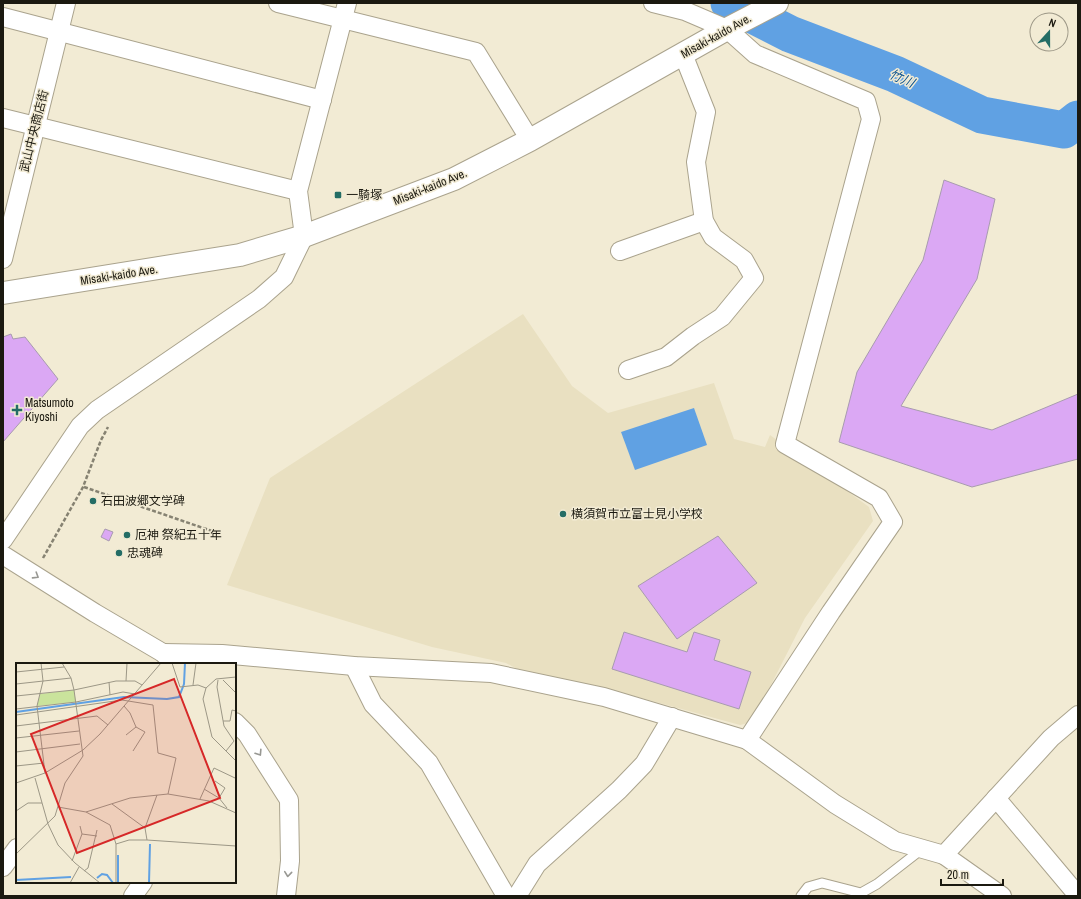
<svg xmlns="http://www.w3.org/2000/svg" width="1081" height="899" font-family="'Archivo Narrow','Noto Sans JP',sans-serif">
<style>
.built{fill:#e9e0c1}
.water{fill:#60a1e3}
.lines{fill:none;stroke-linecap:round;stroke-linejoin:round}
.river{stroke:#60a1e3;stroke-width:37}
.building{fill:#dba8f4;stroke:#a89baf}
.lane-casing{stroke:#aaa38d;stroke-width:11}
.street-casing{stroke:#aaa38d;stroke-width:20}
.primary-casing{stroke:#aaa38d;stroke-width:24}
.path{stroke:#868272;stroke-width:2.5;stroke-dasharray:4 2;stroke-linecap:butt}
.lane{stroke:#fff;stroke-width:9}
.street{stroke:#fff;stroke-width:18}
.primary{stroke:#fff;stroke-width:22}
.oneway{stroke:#989893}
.poi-dot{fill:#246d65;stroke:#f2ebd4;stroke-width:1.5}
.labels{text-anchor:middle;stroke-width:3;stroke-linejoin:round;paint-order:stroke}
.street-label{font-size:12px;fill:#1b1910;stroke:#f2ebd4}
.poi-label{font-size:12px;fill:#1b1910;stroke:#f2ebd4;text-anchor:start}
.water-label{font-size:13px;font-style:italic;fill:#0b5390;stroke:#f2ebd4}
.inset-river{fill:none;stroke:#60a1e3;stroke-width:2}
.inset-road{fill:none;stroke:#9c9786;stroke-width:1}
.view{fill:#d62828;fill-opacity:0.15;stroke:#d62828;stroke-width:2}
.inset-edge{fill:none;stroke:#1b1910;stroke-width:2}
</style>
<rect width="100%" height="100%" fill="#f2ebd4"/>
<!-- built -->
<path class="built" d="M523 314 572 386 608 413 714 383 734 439 765 447 770 435 869 507 873 521 805 618 752 722 740 725 634 696 536 679 506 663 432 647 227 585 270 478Z"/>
<!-- water -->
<path class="water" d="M694 408 707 445 635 470 621 432Z"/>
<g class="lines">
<!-- river -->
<path class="river" d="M729 3 790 34 895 74 982 115 1064 130 1078 119"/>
</g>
<!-- building -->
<g class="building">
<path d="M944 180 995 199 977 279 901 406 992 430 1078 394V459L972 487 839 442 857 372 923 260Z"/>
<path d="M11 334 13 339 25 337 58 379 3 442V337Z"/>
<path d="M105 529 113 532 109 541 101 537Z"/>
<path d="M718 536 757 583 677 639 638 586Z"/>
<path d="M624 632 687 652 694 632 720 640 714 660 751 672 739 709 612 669Z"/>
</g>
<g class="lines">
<!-- lane casing -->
<g class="lane-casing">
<path id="lane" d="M801 896 808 887 822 883 861 893 877 884 922 849"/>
</g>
<!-- street casing -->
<g class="street-casing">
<g id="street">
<path d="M278 3 476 52 530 140"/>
<path d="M3 17 322 100"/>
<path d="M3 118 298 191"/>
<path d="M620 251 704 221"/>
<path d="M3 259 66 3"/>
<path d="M628 370 666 357 693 336 722 317 754 278 744 260 713 237 704 221 696 162 706 112 683 54"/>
<path d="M3 540 80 426 97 410 259 299 284 277 304 236 298 191 347 3"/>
<path d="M3 555 95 613 163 653 171 661"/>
<path d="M163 653 222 654 354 666 491 673 604 697 747 740 831 612 893 522 879 498 785 444 871 119 866 101 755 54 727 29 685 11 653 3"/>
<path d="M354 666 373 704 429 763 506 896"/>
<path d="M235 722 247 734 289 800 290 861 286 896"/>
<path d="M747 740 835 804 895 841 944 855 1002 896"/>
<path d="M996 798 1075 892 1076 896"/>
<path d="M944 855 1051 738 1078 715"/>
<path d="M3 867 17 848"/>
<path d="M133 896 143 882"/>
<path d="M517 896 537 864 619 790 644 764 672 717"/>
</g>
</g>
<!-- primary casing -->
<g class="primary-casing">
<path id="primary" d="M3 293 240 255 304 236 454 179 530 140 727 29 777 3"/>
</g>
<!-- path -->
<g class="path">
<path d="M84 487 212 531"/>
<path d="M43 558 83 487 101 440 108 427"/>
</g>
<!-- lane -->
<use href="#lane" class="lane"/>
<!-- street -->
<use href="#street" class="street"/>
<!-- primary -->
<use href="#primary" class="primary"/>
</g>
<!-- one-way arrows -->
<defs><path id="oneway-chevron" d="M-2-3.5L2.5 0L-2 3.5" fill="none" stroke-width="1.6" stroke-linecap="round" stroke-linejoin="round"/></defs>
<g class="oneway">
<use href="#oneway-chevron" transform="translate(36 576) rotate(32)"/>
<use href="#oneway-chevron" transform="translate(259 753) rotate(57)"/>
<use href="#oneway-chevron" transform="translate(288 874) rotate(96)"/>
</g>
<!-- markers -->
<g class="poi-dot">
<rect x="334" y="191" width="8" height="8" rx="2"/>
<path d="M15 404h4v4h4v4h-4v4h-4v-4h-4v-4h4z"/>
<circle cx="93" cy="501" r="4"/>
<circle cx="563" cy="514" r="4"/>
<circle cx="127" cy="535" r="4"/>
<circle cx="119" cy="553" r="4"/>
</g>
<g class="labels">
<!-- street labels -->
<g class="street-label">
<text transform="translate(716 36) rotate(-29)" y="4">Misaki-kaido Ave.</text>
<text transform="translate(34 131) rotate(-76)" y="4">武山中央商店街</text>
<text transform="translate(430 187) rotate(-22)" y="4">Misaki-kaido Ave.</text>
<text transform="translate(119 275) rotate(-9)" y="4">Misaki-kaido Ave.</text>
</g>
<!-- poi labels -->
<g class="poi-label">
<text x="346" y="199">一騎塚</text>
<text x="25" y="407">Matsumoto<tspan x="25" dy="14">Kiyoshi</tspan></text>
<text x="101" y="505">石田波郷文学碑</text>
<text x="571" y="518">横須賀市立富士見小学校</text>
<text x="135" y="539">厄神 祭紀五十年</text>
<text x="127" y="557">忠魂碑</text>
</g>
<!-- water labels -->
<g class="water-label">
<text transform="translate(902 78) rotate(24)" y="5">竹川</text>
</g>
</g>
<!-- overview -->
<g transform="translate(16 663)">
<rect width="220" height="220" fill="#f2ebd4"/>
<path d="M58 27 60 39 21 43 24 31Z" fill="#cae39c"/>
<path class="inset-river" d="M0 49 108 34 151 36 163 34 168 21 169 0M102 192V220M81 215 86 211 91 212 97 220M0 217 55 214M133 220 134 181"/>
<path class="inset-road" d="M25 0 27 18 21 43 29 110M156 0 164 24 182 22 190 25 187 36 196 74 220 98M0 9 48 4M202 17 201 24 208 63 218 78 210 88M207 17 220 30M110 18 111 0M93 19 94 32M0 21 55 15M177 22 180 0M190 25 200 16 220 14M0 33 58 27 100 18H119L126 22M108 43 114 50 120 64 129 69 117 88M0 46 60 39 107 29 119 31M0 52 106 37 137 42 142 90 160 95 152 131 114 135 70 149M207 58H214L216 47 220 48M0 63 81 53 92 62M110 72 120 64M0 75 63 68M0 89 64 81M0 103 28 100M19 115 32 161 42 182 59 200 84 220M199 118 209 125 203 135M0 120 29 110 67 87 84 71 145 0M188 126 203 135 211 145M152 131 193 138 220 150M184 136 198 105 219 115 220 113M96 141 129 165 131 177M42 144 70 149 94 162 100 181V220M0 148 12 140H26M129 165 141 132M66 171 81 173M100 181 113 177H131L220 183M0 191 39 153 49 120 67 93 58 27 55 15 46 0M56 198 66 171 64 163M68 208 72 205 81 167M54 220 63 204"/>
<path class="view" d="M158 16 204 135 61 190 15 71Z"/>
<rect width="220" height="220" class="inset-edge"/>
</g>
<!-- border -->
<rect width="1081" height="899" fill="none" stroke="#1b1910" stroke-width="8"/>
<!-- north arrow -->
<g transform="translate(1049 32) rotate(21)"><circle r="19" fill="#f2ebd4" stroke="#9c9786"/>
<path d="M0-3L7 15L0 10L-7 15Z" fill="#246d65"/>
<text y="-6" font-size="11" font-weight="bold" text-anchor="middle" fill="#1b1910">N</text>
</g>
<!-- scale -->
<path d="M941 879v6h62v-6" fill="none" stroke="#1b1910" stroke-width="2"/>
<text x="947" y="879" font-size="12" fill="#1b1910" stroke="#f2ebd4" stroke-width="3" paint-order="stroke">20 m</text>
</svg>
